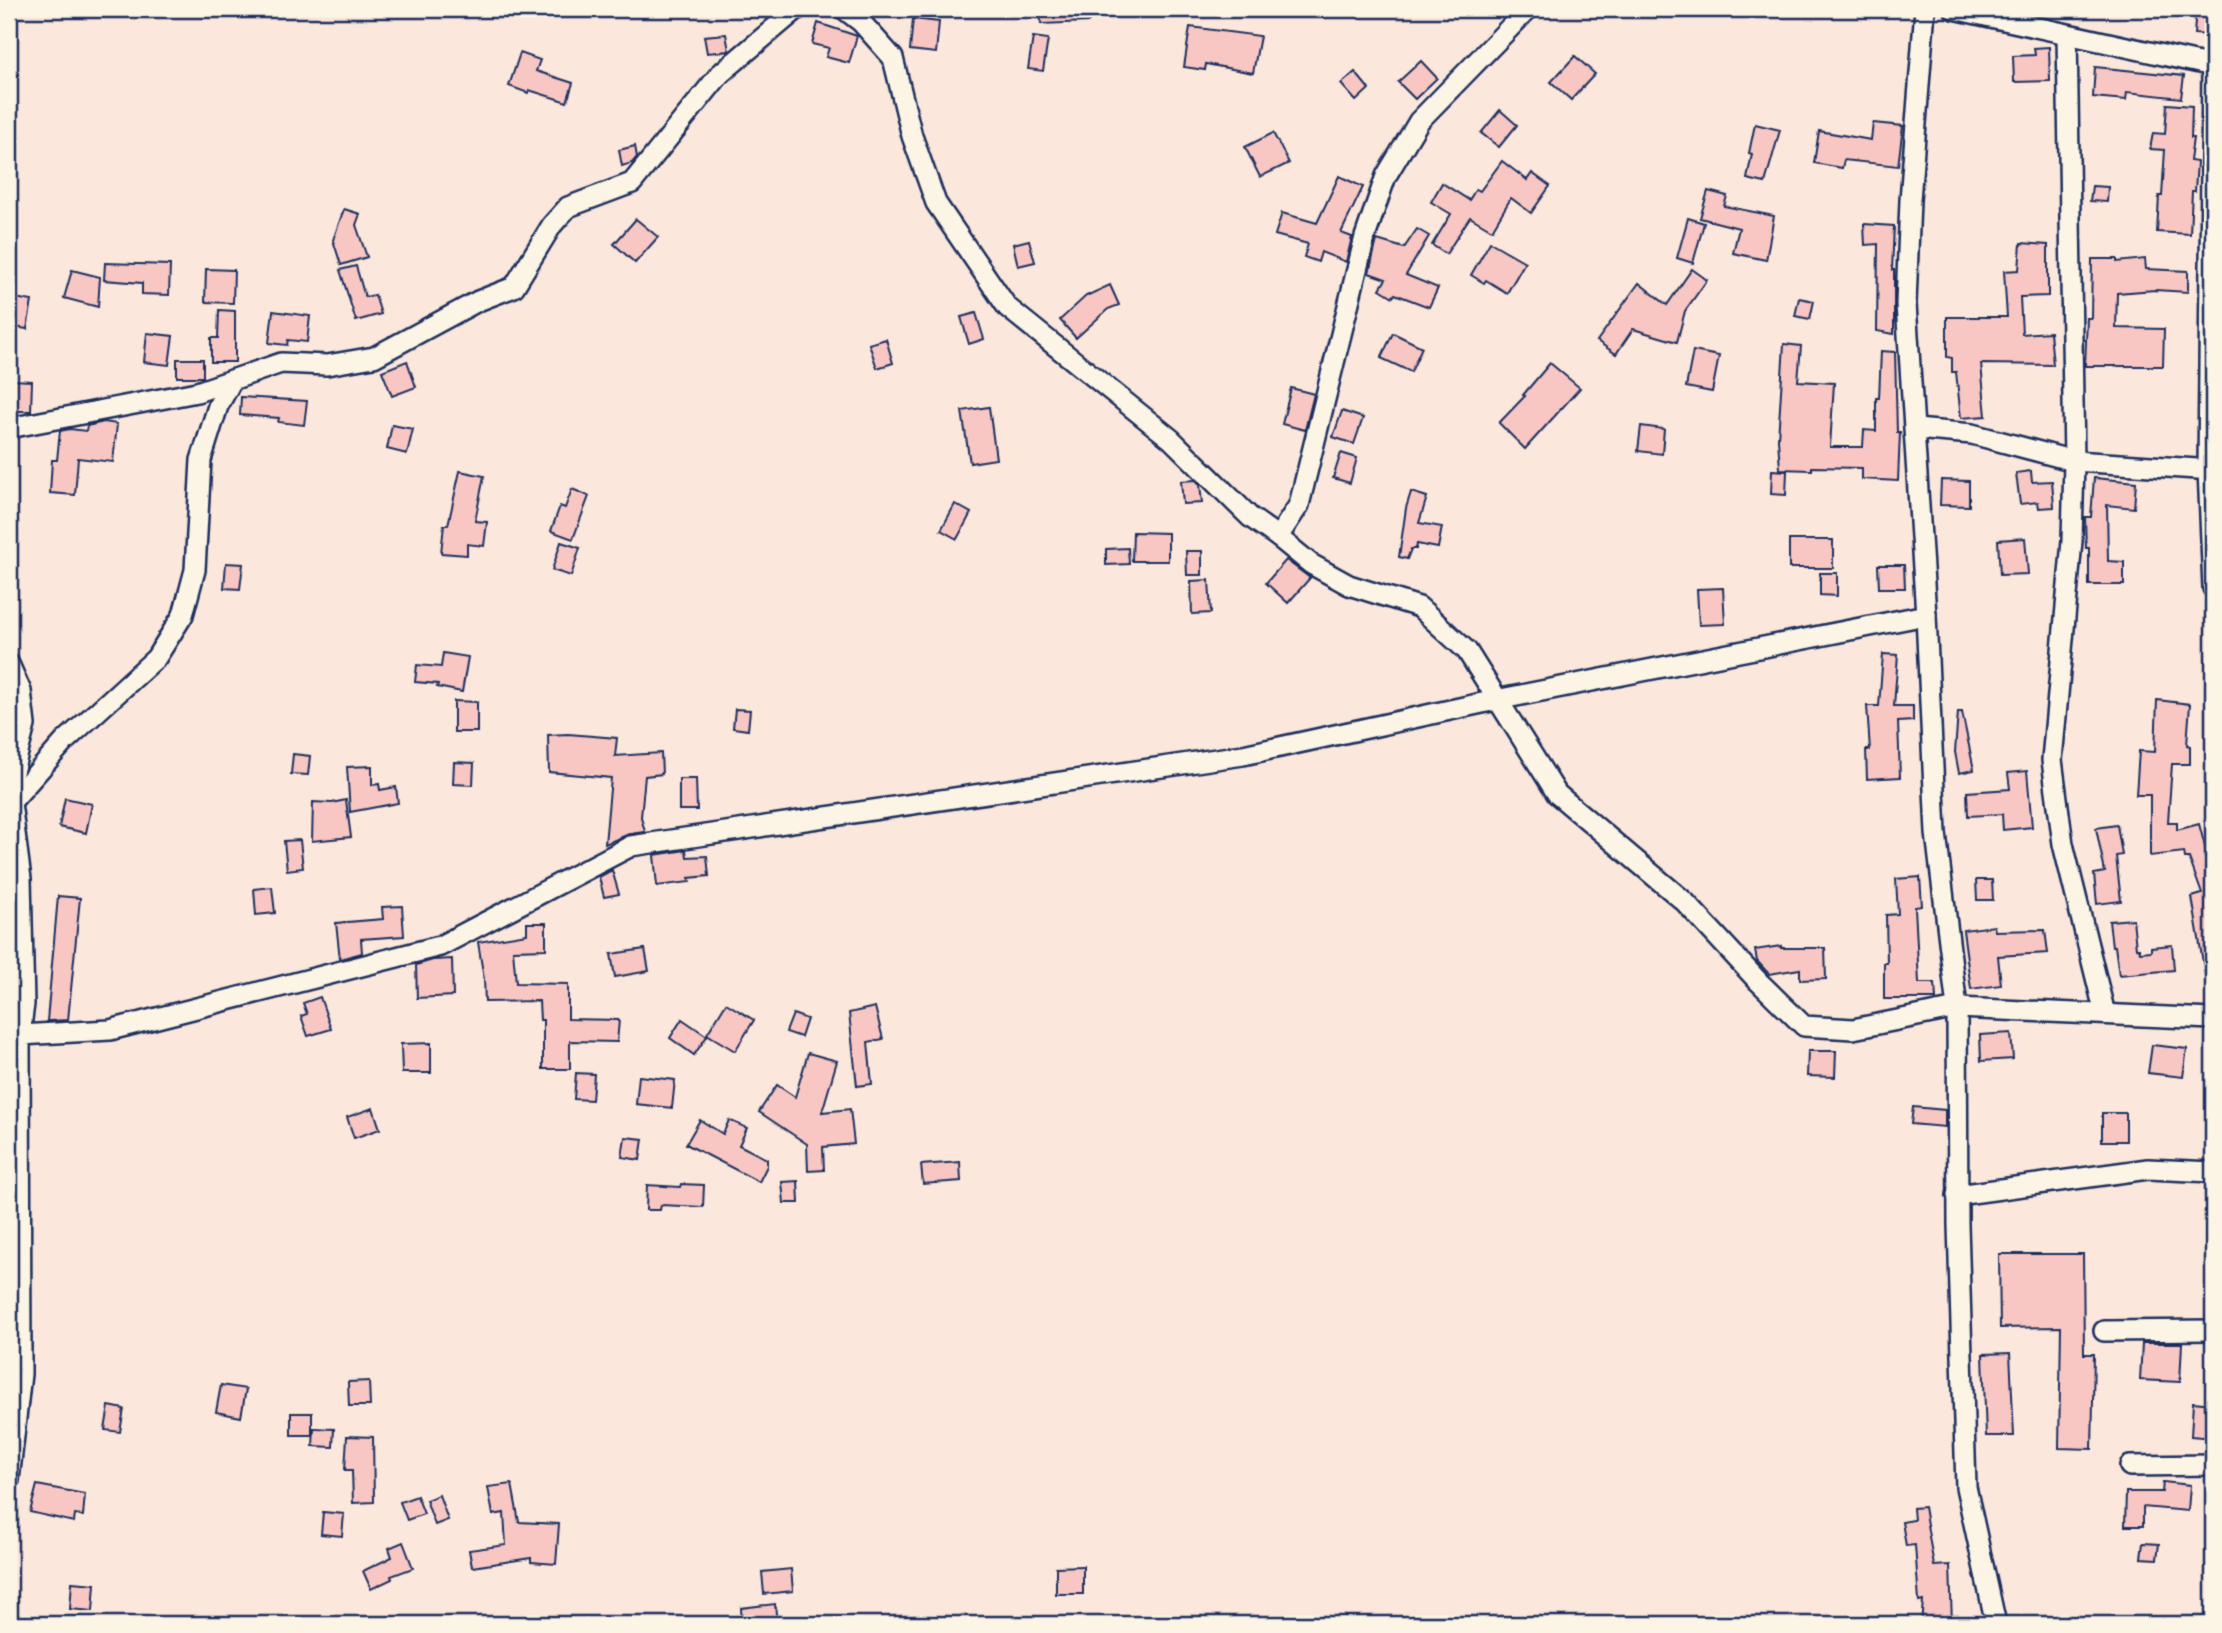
<svg xmlns="http://www.w3.org/2000/svg" width="2222" height="1633" font-family="Itim,sans-serif">
<style>
.building{fill:#f8c7c4;stroke:#1b2f5e;stroke-width:2}
.lines{fill:none;stroke-linecap:round;stroke-linejoin:round}
.minor-casing{stroke:#1b2f5e;stroke-width:24}
.minor{stroke:#fcf5e5;stroke-width:19}
</style>
<rect width="100%" height="100%" fill="#fbe7db"/>
<filter id="ink" filterUnits="userSpaceOnUse"><feTurbulence type="fractalNoise" baseFrequency=".0143" numOctaves="2"/><feDisplacementMap in="SourceGraphic" scale="14" xChannelSelector="R" yChannelSelector="G"/><feConvolveMatrix kernelMatrix="1 2 1 2 8 2 1 2 1" color-interpolation-filters="sRGB"/></filter>
<g filter="url(#ink)">
<!-- building -->
<g class="building">
<path d="M1040 9H1089V22L1041 24Z"/>
<path d="M2196 9H2213V35L2194 34Z"/>
<path d="M913 19 939 22 936 53 910 50Z"/>
<path d="M818 23 857 36 849 63 826 57 829 48 812 44Z"/>
<path d="M1190 27 1260 36 1253 73 1206 64 1205 70 1184 67Z"/>
<path d="M726 34 729 51 707 53 704 36Z"/>
<path d="M1033 37 1048 39 1043 71 1028 69Z"/>
<path d="M2049 47 2050 81 2014 82 2013 56 2035 55 2034 48Z"/>
<path d="M520 53 540 60 536 71 573 83 567 102 529 90 528 93 509 86Z"/>
<path d="M1575 56 1595 74 1571 100 1551 82Z"/>
<path d="M1421 61 1437 78 1415 99 1398 82Z"/>
<path d="M2095 67 2184 76 2181 98 2127 92 2126 100 2093 97Z"/>
<path d="M1355 72 1369 89 1356 101 1341 84Z"/>
<path d="M2167 104 2192 106 2191 138H2193L2190 161 2197 162 2195 191H2192L2190 234 2157 232 2159 196H2162L2165 150 2150 149 2153 133 2165 134Z"/>
<path d="M1500 110 1517 125 1499 147 1481 133Z"/>
<path d="M1873 123 1903 126 1898 166 1844 160 1842 168 1814 163 1819 131 1871 140Z"/>
<path d="M1755 124 1780 130 1765 183 1747 179 1752 154 1749 153Z"/>
<path d="M1273 133 1289 163 1260 177 1245 147Z"/>
<path d="M635 146 637 157 632 163 622 166 619 150Z"/>
<path d="M1502 161 1527 180 1532 173 1550 186 1531 213 1511 198 1492 230 1470 217 1446 254 1432 245 1451 214 1431 202 1442 183 1469 200 1476 189 1480 191Z"/>
<path d="M1339 176 1363 187 1341 233 1352 237 1346 262 1321 252 1318 262 1304 257 1308 244 1275 235 1282 213 1317 223Z"/>
<path d="M2092 186 2108 187 2107 202 2090 201Z"/>
<path d="M1708 191 1727 196 1724 206 1774 216 1766 260 1733 253 1739 228 1700 218Z"/>
<path d="M344 209 360 214 356 225 367 257 341 265 333 240Z"/>
<path d="M1688 218 1704 223 1693 263 1677 258Z"/>
<path d="M636 219 658 237 635 263 614 244Z"/>
<path d="M1864 224 1894 226 1892 270H1894V334L1877 331 1878 244 1865 245Z"/>
<path d="M1417 229 1429 236 1406 275 1438 288 1429 307 1395 294 1393 297 1380 289 1386 279 1369 273 1377 240 1404 248Z"/>
<path d="M1029 240 1035 262 1018 266 1013 244Z"/>
<path d="M1490 242 1525 262 1507 293 1486 280 1484 283 1471 275Z"/>
<path d="M2021 243 2048 245V296L2020 297 2022 334 2050 332 2053 365 1981 364 1986 416 1961 418 1956 372H1952V358L1947 357V317H2007L2004 271 2019 270Z"/>
<path d="M2092 259H2117V262L2145 259 2146 269 2188 271V292L2155 290 2117 293 2116 328 2164 329 2163 366H2085L2087 318H2091Z"/>
<path d="M105 263 170 265 169 295 142 294V283L104 280Z"/>
<path d="M356 266 365 297 375 295 381 314 356 321 340 270Z"/>
<path d="M206 269 234 270 233 303 205 302Z"/>
<path d="M1692 269 1707 280 1685 311 1677 342 1633 329 1616 354 1597 341 1639 283 1667 305Z"/>
<path d="M72 270 100 277 98 307 64 298Z"/>
<path d="M1110 285 1119 305 1108 309 1076 338 1060 320 1086 296Z"/>
<path d="M9 297 32 301 27 329 9 326Z"/>
<path d="M1799 298 1814 301 1810 319 1795 316Z"/>
<path d="M219 310 235 311V362H211V338H218Z"/>
<path d="M273 311 310 316 307 342 288 340 287 345 269 343Z"/>
<path d="M976 313 984 339 969 344 961 317Z"/>
<path d="M147 333 173 336 169 365 144 362Z"/>
<path d="M1393 333 1422 347 1411 372 1381 358Z"/>
<path d="M886 339 893 363 877 368 869 344Z"/>
<path d="M1784 344 1801 346 1798 381 1834 383 1830 447H1863L1864 430 1876 431V398H1879L1881 351 1895 352 1897 432H1900L1898 481 1862 479V468L1812 467V470L1780 469 1778 439Z"/>
<path d="M1693 351 1719 356 1712 392 1686 387Z"/>
<rect x="177" y="359" width="26" height="18"/>
<path d="M407 361 416 387 392 396 382 371Z"/>
<path d="M1550 363 1580 388 1525 449 1499 423 1525 396 1523 395Z"/>
<path d="M12 380 32 381 31 411H11Z"/>
<path d="M1291 388 1314 394 1305 430 1282 424Z"/>
<path d="M241 397 307 401 304 425 278 422 279 418 240 415Z"/>
<path d="M989 407 996 459 970 463 962 411Z"/>
<path d="M1342 411 1363 418 1354 444 1333 437Z"/>
<path d="M104 422 117 424 113 462 78 458 75 495 50 493 52 460H57L60 431 70 429 86 431 87 426Z"/>
<path d="M392 425 413 429 407 454 387 449Z"/>
<path d="M1641 426 1664 429 1662 454 1638 451Z"/>
<path d="M1341 453 1357 458 1350 483 1333 478Z"/>
<path d="M1772 470 1787 471 1786 495 1771 494Z"/>
<path d="M460 471 484 476 475 521 487 522 484 546 467 544V555L441 553 444 525H448Z"/>
<path d="M2031 471 2032 482 2052 481 2054 507 2039 508 2038 502 2020 504 2016 473Z"/>
<path d="M2094 478 2136 482 2134 508 2107 505 2108 561 2124 562V585H2089V548H2086L2085 517H2091Z"/>
<path d="M1196 480 1200 485 1202 503 1183 504 1181 481Z"/>
<path d="M1941 480 1969 481V506L1940 505Z"/>
<path d="M572 489 589 496 573 539 551 531 560 506 565 508Z"/>
<path d="M1411 492 1427 497 1419 523 1442 527 1438 548 1417 544 1416 549H1411L1407 559 1399 557 1406 508Z"/>
<path d="M955 504 971 513 957 539 941 530Z"/>
<path d="M1133 532 1168 533V561H1132Z"/>
<path d="M2025 538 2028 574 2000 575 1998 540Z"/>
<rect x="1789" y="540" width="44" height="28"/>
<path d="M561 542 580 548 571 576 552 570Z"/>
<path d="M1128 548 1129 564 1106 565V549Z"/>
<path d="M1186 551H1202V575H1187Z"/>
<path d="M1286 560 1310 578 1288 603 1266 583Z"/>
<path d="M226 563 243 564 240 589 224 588Z"/>
<path d="M1878 565H1904L1905 588H1879Z"/>
<path d="M1820 573H1837V596L1820 595Z"/>
<path d="M1209 580 1211 613 1192 614 1191 581Z"/>
<path d="M1723 588 1725 624 1699 625 1697 589Z"/>
<path d="M443 653 468 657 462 692 437 687 438 684 415 682 417 665 441 667Z"/>
<path d="M1883 654 1898 655 1894 706H1913V721L1898 722 1900 777 1867 779 1866 750H1870L1867 706H1879Z"/>
<path d="M2157 700 2190 704 2187 745 2190 746V764H2172L2168 822H2177V830L2199 824 2207 854 2204 855 2213 883V974L2205 975 2192 897 2202 894 2189 858H2185L2184 852 2150 856V795H2136L2139 751 2155 752Z"/>
<path d="M454 701 477 702V732H454Z"/>
<path d="M735 709 750 710 748 730 733 728Z"/>
<path d="M1958 712H1962L1974 770 1959 773 1955 752Z"/>
<path d="M568 734 617 738 615 756 661 753 662 774 645 776 641 817 645 832 629 834 605 844 611 778 549 772 548 735Z"/>
<path d="M293 754 310 756 308 775 291 774Z"/>
<path d="M454 762 474 763 473 785 453 784Z"/>
<path d="M372 766V785L379 784 380 790 396 787 398 803 350 812 347 767Z"/>
<path d="M2027 771 2032 827 2003 830 2002 814 1968 816 1967 792 2010 789 2008 773Z"/>
<path d="M679 779H696L697 810H679Z"/>
<path d="M65 798 92 804 86 833 59 827Z"/>
<path d="M346 800 351 837 312 841 313 802 332 803Z"/>
<path d="M2117 825 2122 855 2116 856 2121 901 2097 904 2094 874 2105 872 2096 828Z"/>
<path d="M300 840 303 868 287 870 284 841Z"/>
<path d="M686 850 687 857 707 856 709 876 689 878 690 882 657 886 654 855Z"/>
<path d="M612 870 619 894 604 897 599 877Z"/>
<path d="M1920 877 1922 906 1915 907 1919 983H1935L1936 999H1884V963H1887L1886 915 1898 914 1896 879Z"/>
<path d="M1976 880H1992L1993 900H1977Z"/>
<path d="M272 887 275 913 256 915 254 889Z"/>
<path d="M58 896 80 898 68 1020 50 1021H47Z"/>
<path d="M402 906 404 936 361 939 362 953 340 959 336 923 383 919 382 907Z"/>
<path d="M2133 919 2136 948H2139L2140 952 2151 951V947L2172 945 2174 970 2119 975 2115 946H2112L2109 921Z"/>
<path d="M527 923H546V949L513 950 516 983 568 984V1019L619 1020 617 1042 570 1041V1069H543V1020H540L539 1001 485 1002 484 979 478 942 527 934Z"/>
<path d="M1994 926 1995 931 2045 930 2048 953 1998 956 2001 985 1971 989 1963 930Z"/>
<path d="M1781 946V948H1825L1826 979 1800 980V969L1769 974 1757 961 1755 950Z"/>
<path d="M645 949 649 971 615 977 611 954Z"/>
<path d="M452 959 453 996 417 998 416 965 433 960Z"/>
<path d="M320 997 331 1029 308 1036 301 1016 307 1014 303 1003Z"/>
<path d="M726 1003 754 1020 735 1051 707 1034Z"/>
<path d="M875 1007 883 1039 868 1042 872 1084 857 1086 849 1013Z"/>
<path d="M793 1014 807 1019 801 1037 786 1032Z"/>
<path d="M682 1019 707 1036 694 1055 670 1038Z"/>
<path d="M2011 1033 2013 1059 1981 1061 1980 1035Z"/>
<path d="M431 1043V1073H402L401 1044Z"/>
<path d="M2152 1045 2187 1049 2183 1077 2148 1073Z"/>
<path d="M1808 1051H1836L1835 1077 1807 1076Z"/>
<path d="M808 1053 837 1061 822 1112 850 1109 854 1144 823 1147 824 1170 808 1171 807 1144 759 1112 777 1085 795 1097Z"/>
<path d="M576 1073 594 1074 592 1100 574 1099Z"/>
<path d="M639 1076 675 1080 672 1108 636 1104Z"/>
<path d="M1913 1107 1945 1110V1127L1911 1124Z"/>
<path d="M373 1108 380 1129 354 1138 347 1117Z"/>
<rect x="2102" y="1113" width="24" height="28"/>
<path d="M700 1120 723 1134 729 1120 747 1128 739 1145 767 1159V1166L759 1182 686 1144Z"/>
<path d="M625 1137 643 1139 640 1160 622 1157Z"/>
<path d="M960 1162 961 1181 923 1184 921 1165Z"/>
<path d="M798 1181 799 1203H784L782 1182Z"/>
<path d="M681 1184 704 1185 703 1207 661 1205 660 1210H646L647 1185 680 1187Z"/>
<path d="M1999 1254H2083L2084 1354H2094L2092 1449 2059 1448 2061 1327 2000 1328Z"/>
<path d="M2142 1343H2182L2180 1382 2140 1380Z"/>
<path d="M2010 1353 2014 1436H1986L1983 1354Z"/>
<path d="M369 1381 370 1406H349L348 1382Z"/>
<path d="M221 1385 246 1389 241 1417 216 1412Z"/>
<path d="M2193 1402 2213 1404V1438L2191 1436Z"/>
<path d="M109 1406 124 1409 120 1432 105 1430Z"/>
<rect x="291" y="1413" width="21" height="22"/>
<path d="M314 1428 334 1429 333 1447 313 1446Z"/>
<path d="M347 1436 373 1437 374 1502 353 1503 352 1470H345Z"/>
<path d="M2163 1482 2190 1485 2188 1511 2143 1507V1526H2125L2126 1492H2162Z"/>
<path d="M512 1484 519 1522 559 1524 556 1564 531 1562V1558L472 1567 469 1550 506 1545 504 1513 493 1515 488 1487Z"/>
<path d="M37 1485 85 1494 83 1516 75 1515 74 1522 30 1512Z"/>
<path d="M439 1495 448 1520 435 1525 426 1500Z"/>
<path d="M417 1496 424 1514 407 1520 400 1502Z"/>
<path d="M1924 1507 1934 1566 1950 1565 1952 1624H1921L1923 1601 1919 1602 1915 1545 1906 1546 1902 1522 1914 1520 1913 1508Z"/>
<path d="M323 1512 344 1514 342 1536 321 1534Z"/>
<path d="M403 1542 413 1568 391 1576 392 1579 371 1589 363 1571 392 1557 389 1548Z"/>
<path d="M2143 1543 2159 1544 2157 1559 2141 1558Z"/>
<path d="M1083 1566V1594H1056V1567Z"/>
<path d="M791 1569 793 1591 764 1594 762 1572Z"/>
<path d="M72 1582 95 1584 93 1611 70 1609Z"/>
<path d="M775 1604 777 1624H742L741 1608Z"/>
</g>
<g class="lines">
<!-- minor casing -->
<g class="minor-casing">
<g id="minor">
<path d="M844 9 861 22 893 58 912 136 936 203 1007 307 1171 439 1250 517 1278 537 1311 564 1349 585 1419 607 1467 651 1557 794 1685 902 1758 981 1804 1026 1853 1029 1957 1008 2213 1019"/>
<path d="M1925 9 1910 200 1906 304 1926 615 1936 833 1957 1008 1958 1225 1966 1487 1996 1624"/>
<path d="M1954 9 2213 66"/>
<path d="M2067 35 2074 461 2072 541 2052 760 2063 844 2105 1014"/>
<path d="M2212 66 2208 469 2213 588"/>
<path d="M9 428 197 392 281 363 327 365 374 357 478 301 514 287 552 225 568 207 632 183 720 74 797 9"/>
<path d="M1916 429 1972 434 2074 461 2213 470"/>
<path d="M1278 537 1299 505 1365 237 1386 176 1419 121 1528 9"/>
<path d="M9 664 21 691 25 725 9 788 21 879 24 1004 20 1035"/>
<path d="M11 802 65 741 156 658 183 615 195 570 201 460 218 406 232 380"/>
<path d="M1957 1195 2148 1169 2213 1172"/>
<path d="M2104 1331 2213 1330"/>
<path d="M2130 1466 2213 1465"/>
<path d="M9 1480 21 1374 20 1035 110 1030 440 946 631 846 1243 755 1496 700 1926 615"/>
</g>
</g>
<!-- minor -->
<use href="#minor" class="minor"/>
</g>
</g>
<!-- margin -->
<rect width="2222" height="1633" fill="none" stroke="#fcf5e5" stroke-width="35"/>
<rect x="18" y="18" width="2187" height="1598" fill="none" stroke="#1b2f5e" stroke-width="2.5" filter="url(#ink)"/>
</svg>
